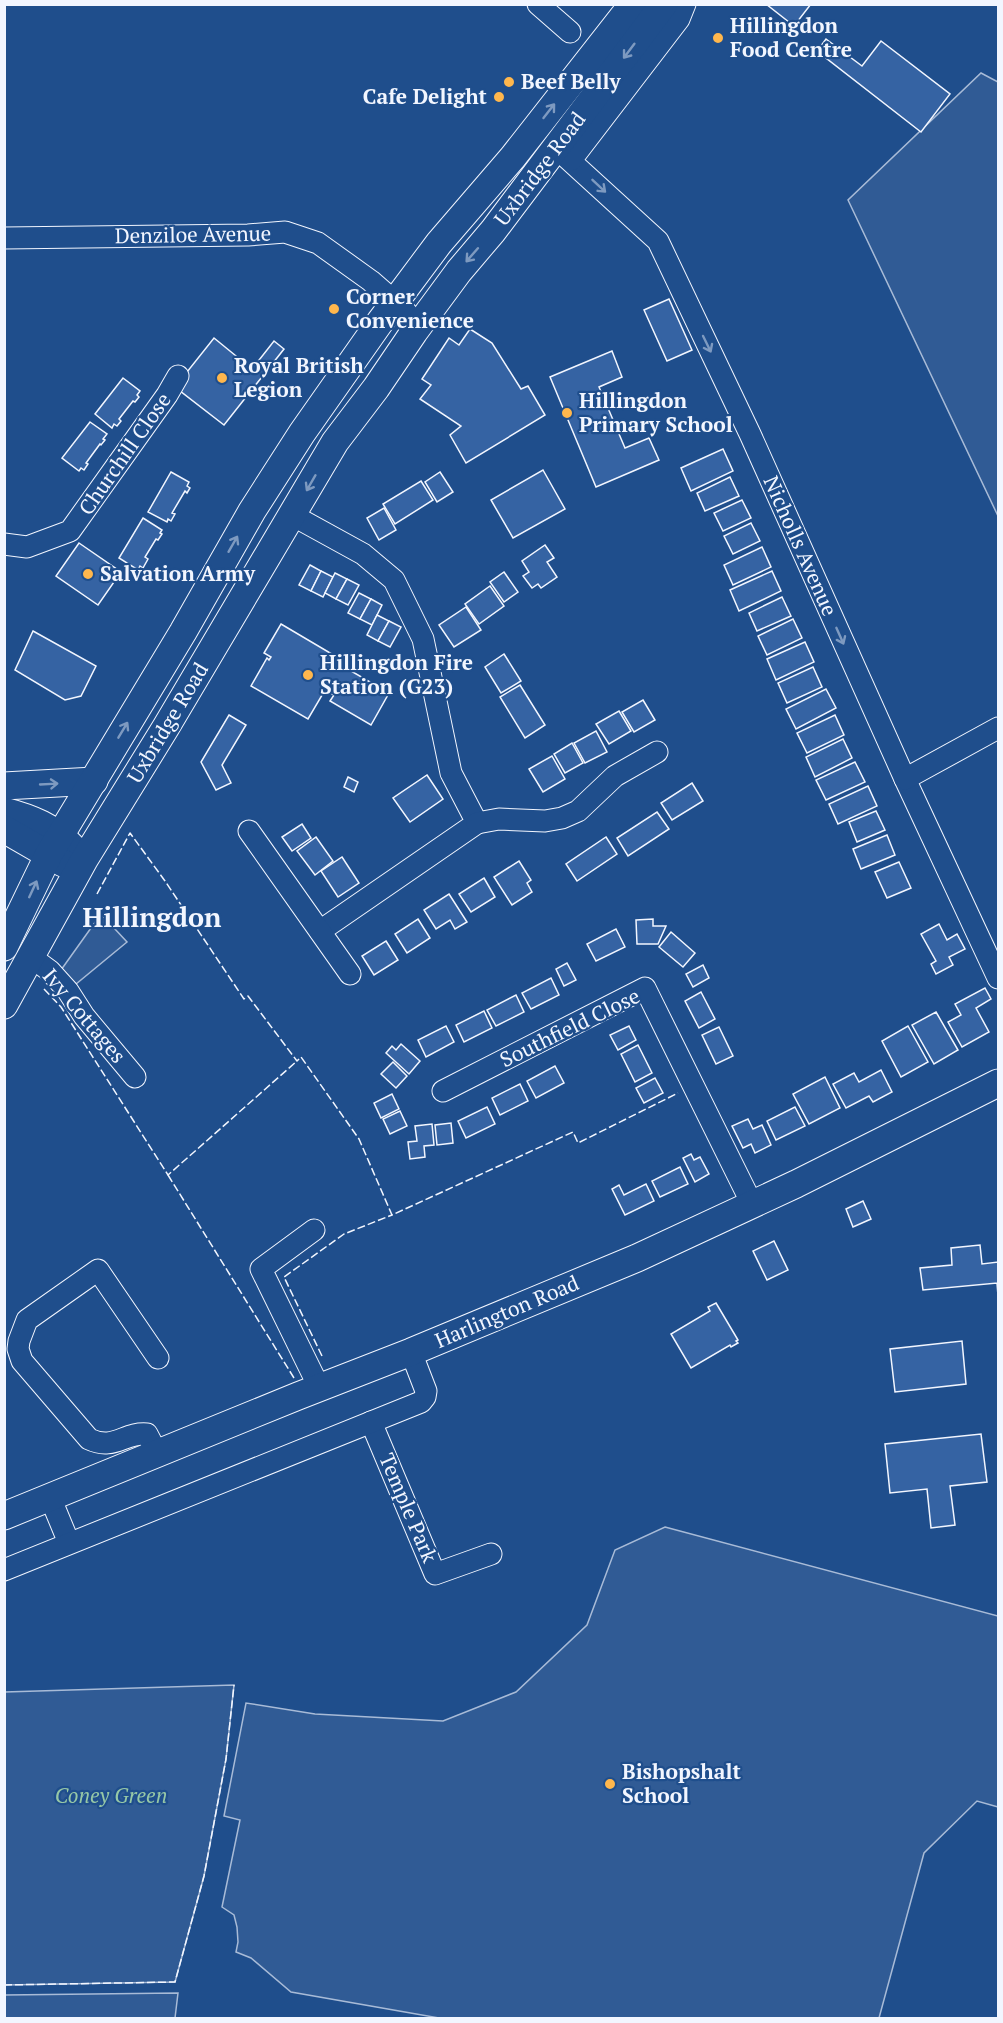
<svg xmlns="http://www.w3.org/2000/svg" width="1003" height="2023" font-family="'PT Serif',serif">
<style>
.built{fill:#305b95;stroke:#a8bbd7;stroke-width:1.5}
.building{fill:#3563a3;stroke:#f2f6ff;stroke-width:1.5}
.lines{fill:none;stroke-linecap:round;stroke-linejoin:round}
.minor-casing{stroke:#f2f6ff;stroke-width:23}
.major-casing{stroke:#f2f6ff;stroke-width:29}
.minor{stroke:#1f4e8c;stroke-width:21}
.major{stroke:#1f4e8c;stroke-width:27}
.fence{stroke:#f2f6ff;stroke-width:1.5;stroke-dasharray:8 3;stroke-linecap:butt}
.oneway{stroke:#7e9ac0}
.poi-dot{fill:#ffb74d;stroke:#1f4e8c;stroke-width:2}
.labels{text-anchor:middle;stroke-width:4.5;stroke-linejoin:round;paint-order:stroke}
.poi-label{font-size:21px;font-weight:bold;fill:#f2f6ff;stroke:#1f4e8c;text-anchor:start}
.street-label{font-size:21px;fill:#f2f6ff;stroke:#1f4e8c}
.park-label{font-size:21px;font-style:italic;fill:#97c8a6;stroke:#1f4e8c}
.district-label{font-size:27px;font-weight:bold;fill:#f2f6ff;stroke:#1f4e8c}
</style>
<rect width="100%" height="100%" fill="#1f4e8c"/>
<!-- built -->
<g class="built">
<path d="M981 73 998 82V516L848 200Z"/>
<path d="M101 914 127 942 76 984 61 970Z"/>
<path d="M665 1527 998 1616V1807L977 1801 924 1853 879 2018H439L291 1992 251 1958 236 1952 238 1942 237 1927 234 1915 222 1907 240 1820 224 1816 246 1703 315 1714 443 1721 516 1692 587 1625 615 1550Z"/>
<path d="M234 1685 226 1759 204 1876 175 1982 5 1985V1692Z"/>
<path d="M178 1993 175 2018H5V1995Z"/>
</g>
<!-- building -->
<g class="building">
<path d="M766 4H811L794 26Z"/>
<path d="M826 39 862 66 881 41 950 94 921 132 817 51Z"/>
<path d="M669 299 692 350 667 361 644 310Z"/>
<path d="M470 329 492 343 521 389 528 386 545 415 466 463 450 435 461 426 420 399 431 385 422 379 449 338 459 345Z"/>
<path d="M214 338 252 369 274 341 284 349 224 425 175 387Z"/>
<path d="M612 351 622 377 599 387 625 448 649 438 659 460 596 487 550 377Z"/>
<path d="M123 378 140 391 137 395 139 397 135 402 133 401 119 419 121 421 117 426 114 424 112 428 95 414Z"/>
<path d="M90 422 107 434 103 439 105 440 101 445 100 444 86 463 88 464 84 470 81 468 79 471 62 458Z"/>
<path d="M723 449 733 471 691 491 681 468Z"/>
<path d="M543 470 565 509 513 538 491 500Z"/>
<path d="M171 472 189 482 187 486 190 488 187 493 185 491 172 513 175 514 171 521 168 519 167 522 148 512Z"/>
<path d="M440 472 453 492 437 502 425 482Z"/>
<path d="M730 477 739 496 705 511 697 493Z"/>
<path d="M421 481 433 500 395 524 383 504Z"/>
<path d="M742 500 751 518 723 531 714 513Z"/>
<path d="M384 508 396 530 379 540 367 518Z"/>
<path d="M143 518 162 530 160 533 162 534 158 540 156 539 145 557 148 559 143 568 140 566 138 570 119 558Z"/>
<path d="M751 523 760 541 733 554 724 536Z"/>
<path d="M79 543 121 572 98 605 56 576Z"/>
<path d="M545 545 554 558 547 562 557 577 541 588 538 584 532 588 523 576 529 572 522 561Z"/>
<path d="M762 547 771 567 733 585 724 565Z"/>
<path d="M310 565 321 571 311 591 299 585Z"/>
<path d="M321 571 333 577 323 597 311 591Z"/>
<path d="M772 571 781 591 739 611 730 590Z"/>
<path d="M504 572 518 592 504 602 490 582Z"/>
<path d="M335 573 347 579 336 599 325 593Z"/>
<path d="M347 579 359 585 348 605 336 599Z"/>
<path d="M490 586 504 606 479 624 465 604Z"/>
<path d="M359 593 371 599 360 619 348 613Z"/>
<path d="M782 597 791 616 757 631 749 613Z"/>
<path d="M371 599 382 605 372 625 360 619Z"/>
<path d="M466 607 481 630 454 647 439 625Z"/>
<path d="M377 615 389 621 378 641 367 635Z"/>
<path d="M793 619 802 638 767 655 758 636Z"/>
<path d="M389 621 401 627 390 647 378 641Z"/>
<path d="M281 624 342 660 339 664 389 693 371 725 330 701 334 695 325 690 308 719 251 686 267 658 269 660 271 657 264 653Z"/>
<path d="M33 631 96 666 81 696 65 700 15 670Z"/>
<path d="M805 642 814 662 776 680 767 659Z"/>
<path d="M504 654 521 681 501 693 485 667Z"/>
<path d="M813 667 822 687 787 703 778 683Z"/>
<path d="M520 685 545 725 525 738 500 697Z"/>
<path d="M826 689 836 708 796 729 786 709Z"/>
<path d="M643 700 655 720 634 732 622 712Z"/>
<path d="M619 711 631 731 609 744 596 724Z"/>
<path d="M229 715 246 725 222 765 231 783 216 790 201 762Z"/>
<path d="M835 715 844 735 807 753 797 733Z"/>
<path d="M596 731 607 752 585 763 574 743Z"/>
<path d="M843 739 852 758 815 777 806 757Z"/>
<path d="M572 743 583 763 565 773 554 754Z"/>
<path d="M552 756 565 779 543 792 529 769Z"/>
<path d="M855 762 865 782 826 800 816 780Z"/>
<path d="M427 775 443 799 410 822 393 798Z"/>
<path d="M348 777 358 782 354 792 344 787Z"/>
<path d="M692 783 703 801 672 820 661 803Z"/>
<path d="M868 786 877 806 838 824 829 804Z"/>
<path d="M876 811 885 830 857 842 849 822Z"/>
<path d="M657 812 669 829 628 856 617 838Z"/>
<path d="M302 824 311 838 292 851 282 837Z"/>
<path d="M887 835 895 855 861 869 853 849Z"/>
<path d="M316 837 333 861 315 875 297 851Z"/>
<path d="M606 837 617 854 577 881 566 864Z"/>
<path d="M342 857 359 883 338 897 321 871Z"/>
<path d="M519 861 531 880 527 883 532 892 512 905 494 877Z"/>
<path d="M899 862 911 888 887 898 875 872Z"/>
<path d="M484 878 495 897 471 912 459 894Z"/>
<path d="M449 894 467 922 455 929 450 920 436 929 424 910Z"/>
<path d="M418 919 430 938 407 953 395 934Z"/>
<path d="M653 919V926H666L658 944H637L636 920Z"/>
<path d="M939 924 947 940 957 934 965 949 949 957 953 965 936 974 931 964 936 961 921 934Z"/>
<path d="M616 929 625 947 596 961 587 944Z"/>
<path d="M671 932 695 953 683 967 659 947Z"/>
<path d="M386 941 398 960 374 975 362 956Z"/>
<path d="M567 963 576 980 564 986 556 969Z"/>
<path d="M703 965 709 978 693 987 686 974Z"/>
<path d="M551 978 559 995 531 1009 522 993Z"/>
<path d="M985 988 991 999 976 1008 989 1032 962 1047 948 1022 961 1015 955 1004Z"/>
<path d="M701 992 715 1019 699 1028 685 1001Z"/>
<path d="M516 995 524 1012 496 1026 487 1010Z"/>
<path d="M484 1011 492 1028 464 1042 456 1025Z"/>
<path d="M936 1012 958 1050 934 1064 912 1025Z"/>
<path d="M446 1026 454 1042 426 1057 418 1040Z"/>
<path d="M629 1026 636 1040 618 1050 610 1035Z"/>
<path d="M908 1026 928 1062 901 1077 882 1041Z"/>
<path d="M719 1027 733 1056 716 1064 702 1035Z"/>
<path d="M401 1044 420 1061 409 1074 386 1053 392 1046 396 1050Z"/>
<path d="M638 1045 652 1073 635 1082 621 1054Z"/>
<path d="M393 1062 407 1076 396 1088 381 1074Z"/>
<path d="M555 1066 564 1083 536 1098 527 1081Z"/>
<path d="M881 1070 892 1092 873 1102 869 1096 846 1108 833 1084 854 1073 859 1082Z"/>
<path d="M825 1077 840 1108 809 1124 793 1094Z"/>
<path d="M655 1078 663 1093 644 1103 636 1088Z"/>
<path d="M520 1084 528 1101 500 1115 492 1098Z"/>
<path d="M392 1094 399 1109 381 1118 374 1103Z"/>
<path d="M487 1107 495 1124 466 1138 458 1121Z"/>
<path d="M795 1107 805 1126 776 1140 767 1121Z"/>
<path d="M400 1111 407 1126 390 1134 383 1119Z"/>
<path d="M748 1119 753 1129 762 1125 771 1145 755 1153 751 1144 743 1148 732 1126Z"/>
<path d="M451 1123 453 1143 437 1145 435 1125Z"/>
<path d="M432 1124 434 1145 424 1146 425 1157 410 1159 408 1142 417 1141 415 1126Z"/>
<path d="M691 1154 694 1160 700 1157 709 1174 695 1182 683 1158Z"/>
<path d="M680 1167 688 1184 660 1197 652 1181Z"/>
<path d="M646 1184 654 1201 625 1215 612 1189 619 1185 624 1195Z"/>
<path d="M863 1201 871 1219 853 1227 846 1209Z"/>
<path d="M774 1241 788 1270 767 1280 753 1251Z"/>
<path d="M980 1245 982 1264 998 1262V1296L997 1283 923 1290 920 1268 952 1265 951 1248Z"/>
<path d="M716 1303 738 1340 736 1341 738 1343 731 1347 730 1345 691 1368 671 1334 710 1311 708 1307Z"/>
<path d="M962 1341 966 1384 895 1392 890 1349Z"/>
<path d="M981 1434 987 1482 950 1486 955 1525 931 1528 927 1489 890 1493 885 1444Z"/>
</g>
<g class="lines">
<!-- minor casing -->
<g class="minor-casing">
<g id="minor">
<path d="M538 4 570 32"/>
<path d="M555 147 658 241 750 434 905 779 998 978"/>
<path d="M571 160 679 19 685 4"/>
<path d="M4 238 248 235 285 232 318 243 371 281 395 302 407 313 414 332"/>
<path d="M292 515 363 554 394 580 423 639 451 773 477 823 320 931"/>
<path d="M4 544 27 547 70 531 167 395 178 376"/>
<path d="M905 779 998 728"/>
<path d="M477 823 499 819 545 821 562 818 578 811 615 776 657 752"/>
<path d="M249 831 350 974"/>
<path d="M31 957 50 971 68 991 84 1016 135 1077"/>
<path d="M443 1091 645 988 752 1204"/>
<path d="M314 1230 261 1269 319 1387"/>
<path d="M371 1422 435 1574 491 1554"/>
<path d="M157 1453 147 1434C124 1432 114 1451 89 1439L22 1361 18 1349 19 1341 27 1320 98 1270 158 1358"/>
<path d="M50 1497 69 1543"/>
<path d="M4 1570 421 1402 425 1397 426 1391 411 1352"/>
</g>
</g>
<!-- major casing -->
<g class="major-casing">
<g id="major">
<path d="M4 786 94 781"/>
<path d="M4 811C31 818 54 827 73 848"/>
<path d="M4 829 63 863"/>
<path d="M4 947 49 854 183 632 252 511 302 433 380 322 439 243 513 157 633 4"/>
<path d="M4 1005 84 860 166 727 335 442 376 388 414 332 459 271 493 231 664 4"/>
<path d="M4 1516 298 1396 411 1352 637 1258 796 1184 998 1083"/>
</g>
</g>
<!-- minor -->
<use href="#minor" class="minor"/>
<!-- major -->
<use href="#major" class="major"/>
<!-- fence -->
<g class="fence">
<path d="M97 894 130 833 165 881 244 999 248 996 297 1061 301 1057 359 1139 392 1215 573 1132 578 1143 678 1093"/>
<path d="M44 989 61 1007 168 1175 297 1061"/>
<path d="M168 1175 294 1378"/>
<path d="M322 1356 284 1277 344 1234 392 1215"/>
<path d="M4 1985 175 1982 204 1876 226 1759 234 1685"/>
</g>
</g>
<!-- one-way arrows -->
<defs><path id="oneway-shaft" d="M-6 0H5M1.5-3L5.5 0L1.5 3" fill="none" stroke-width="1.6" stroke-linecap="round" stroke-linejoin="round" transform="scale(1.5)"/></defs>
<g class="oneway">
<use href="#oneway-shaft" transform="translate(629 51) rotate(127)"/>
<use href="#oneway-shaft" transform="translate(549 111) rotate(-52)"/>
<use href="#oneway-shaft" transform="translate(599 186) rotate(43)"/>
<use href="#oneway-shaft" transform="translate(472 255) rotate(131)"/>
<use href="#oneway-shaft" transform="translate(707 344) rotate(64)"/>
<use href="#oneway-shaft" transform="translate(311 483) rotate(120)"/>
<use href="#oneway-shaft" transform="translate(233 544) rotate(-60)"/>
<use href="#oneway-shaft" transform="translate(840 636) rotate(66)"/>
<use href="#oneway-shaft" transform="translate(123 730) rotate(-59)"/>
<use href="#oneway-shaft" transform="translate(49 784) rotate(-3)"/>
<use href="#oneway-shaft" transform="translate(33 889) rotate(-65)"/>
</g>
<!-- markers -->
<g class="poi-dot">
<circle cx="718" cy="38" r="6"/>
<circle cx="509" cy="82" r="6"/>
<circle cx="499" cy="97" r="6"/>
<circle cx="334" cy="309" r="6"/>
<circle cx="222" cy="378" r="6"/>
<circle cx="567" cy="413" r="6"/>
<circle cx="88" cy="574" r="6"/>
<circle cx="308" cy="675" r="6"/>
<circle cx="610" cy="1784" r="6"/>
</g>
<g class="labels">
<!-- poi labels -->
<g class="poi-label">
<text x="730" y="33">Hillingdon<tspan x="730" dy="24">Food Centre</tspan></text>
<text x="521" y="89">Beef Belly</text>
<text x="487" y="104" text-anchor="end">Cafe Delight</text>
<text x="346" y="304">Corner<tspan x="346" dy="24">Convenience</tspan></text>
<text x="234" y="373">Royal British<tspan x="234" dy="24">Legion</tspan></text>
<text x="579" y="408">Hillingdon<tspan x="579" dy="24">Primary School</tspan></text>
<text x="100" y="581">Salvation Army</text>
<text x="320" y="670">Hillingdon Fire<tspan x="320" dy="24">Station (G23)</tspan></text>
<text x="622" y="1779">Bishopshalt<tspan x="622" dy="24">School</tspan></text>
</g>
<!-- street labels -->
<g class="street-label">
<text transform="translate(540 169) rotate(-53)" y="7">Uxbridge Road</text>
<text transform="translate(193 235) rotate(-1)" y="7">Denziloe Avenue</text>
<text transform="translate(125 454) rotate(-55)" y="7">Churchill Close</text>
<text transform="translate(800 546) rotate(66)" y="7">Nicholls Avenue</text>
<text transform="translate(168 723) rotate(-59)" y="7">Uxbridge Road</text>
<text transform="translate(84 1016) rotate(50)" y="7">Ivy Cottages</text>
<text transform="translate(570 1028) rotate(-26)" y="7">Southfield Close</text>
<text transform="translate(507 1312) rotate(-23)" y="7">Harlington Road</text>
<text transform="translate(408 1508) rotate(67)" y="7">Temple Park</text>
</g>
<!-- park labels -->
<g class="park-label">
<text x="111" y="1803">Coney Green</text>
</g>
<!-- district labels -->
<g class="district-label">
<text x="152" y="927">Hillingdon</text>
</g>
</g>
<!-- border -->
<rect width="1003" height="2023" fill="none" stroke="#f2f6ff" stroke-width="12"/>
</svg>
